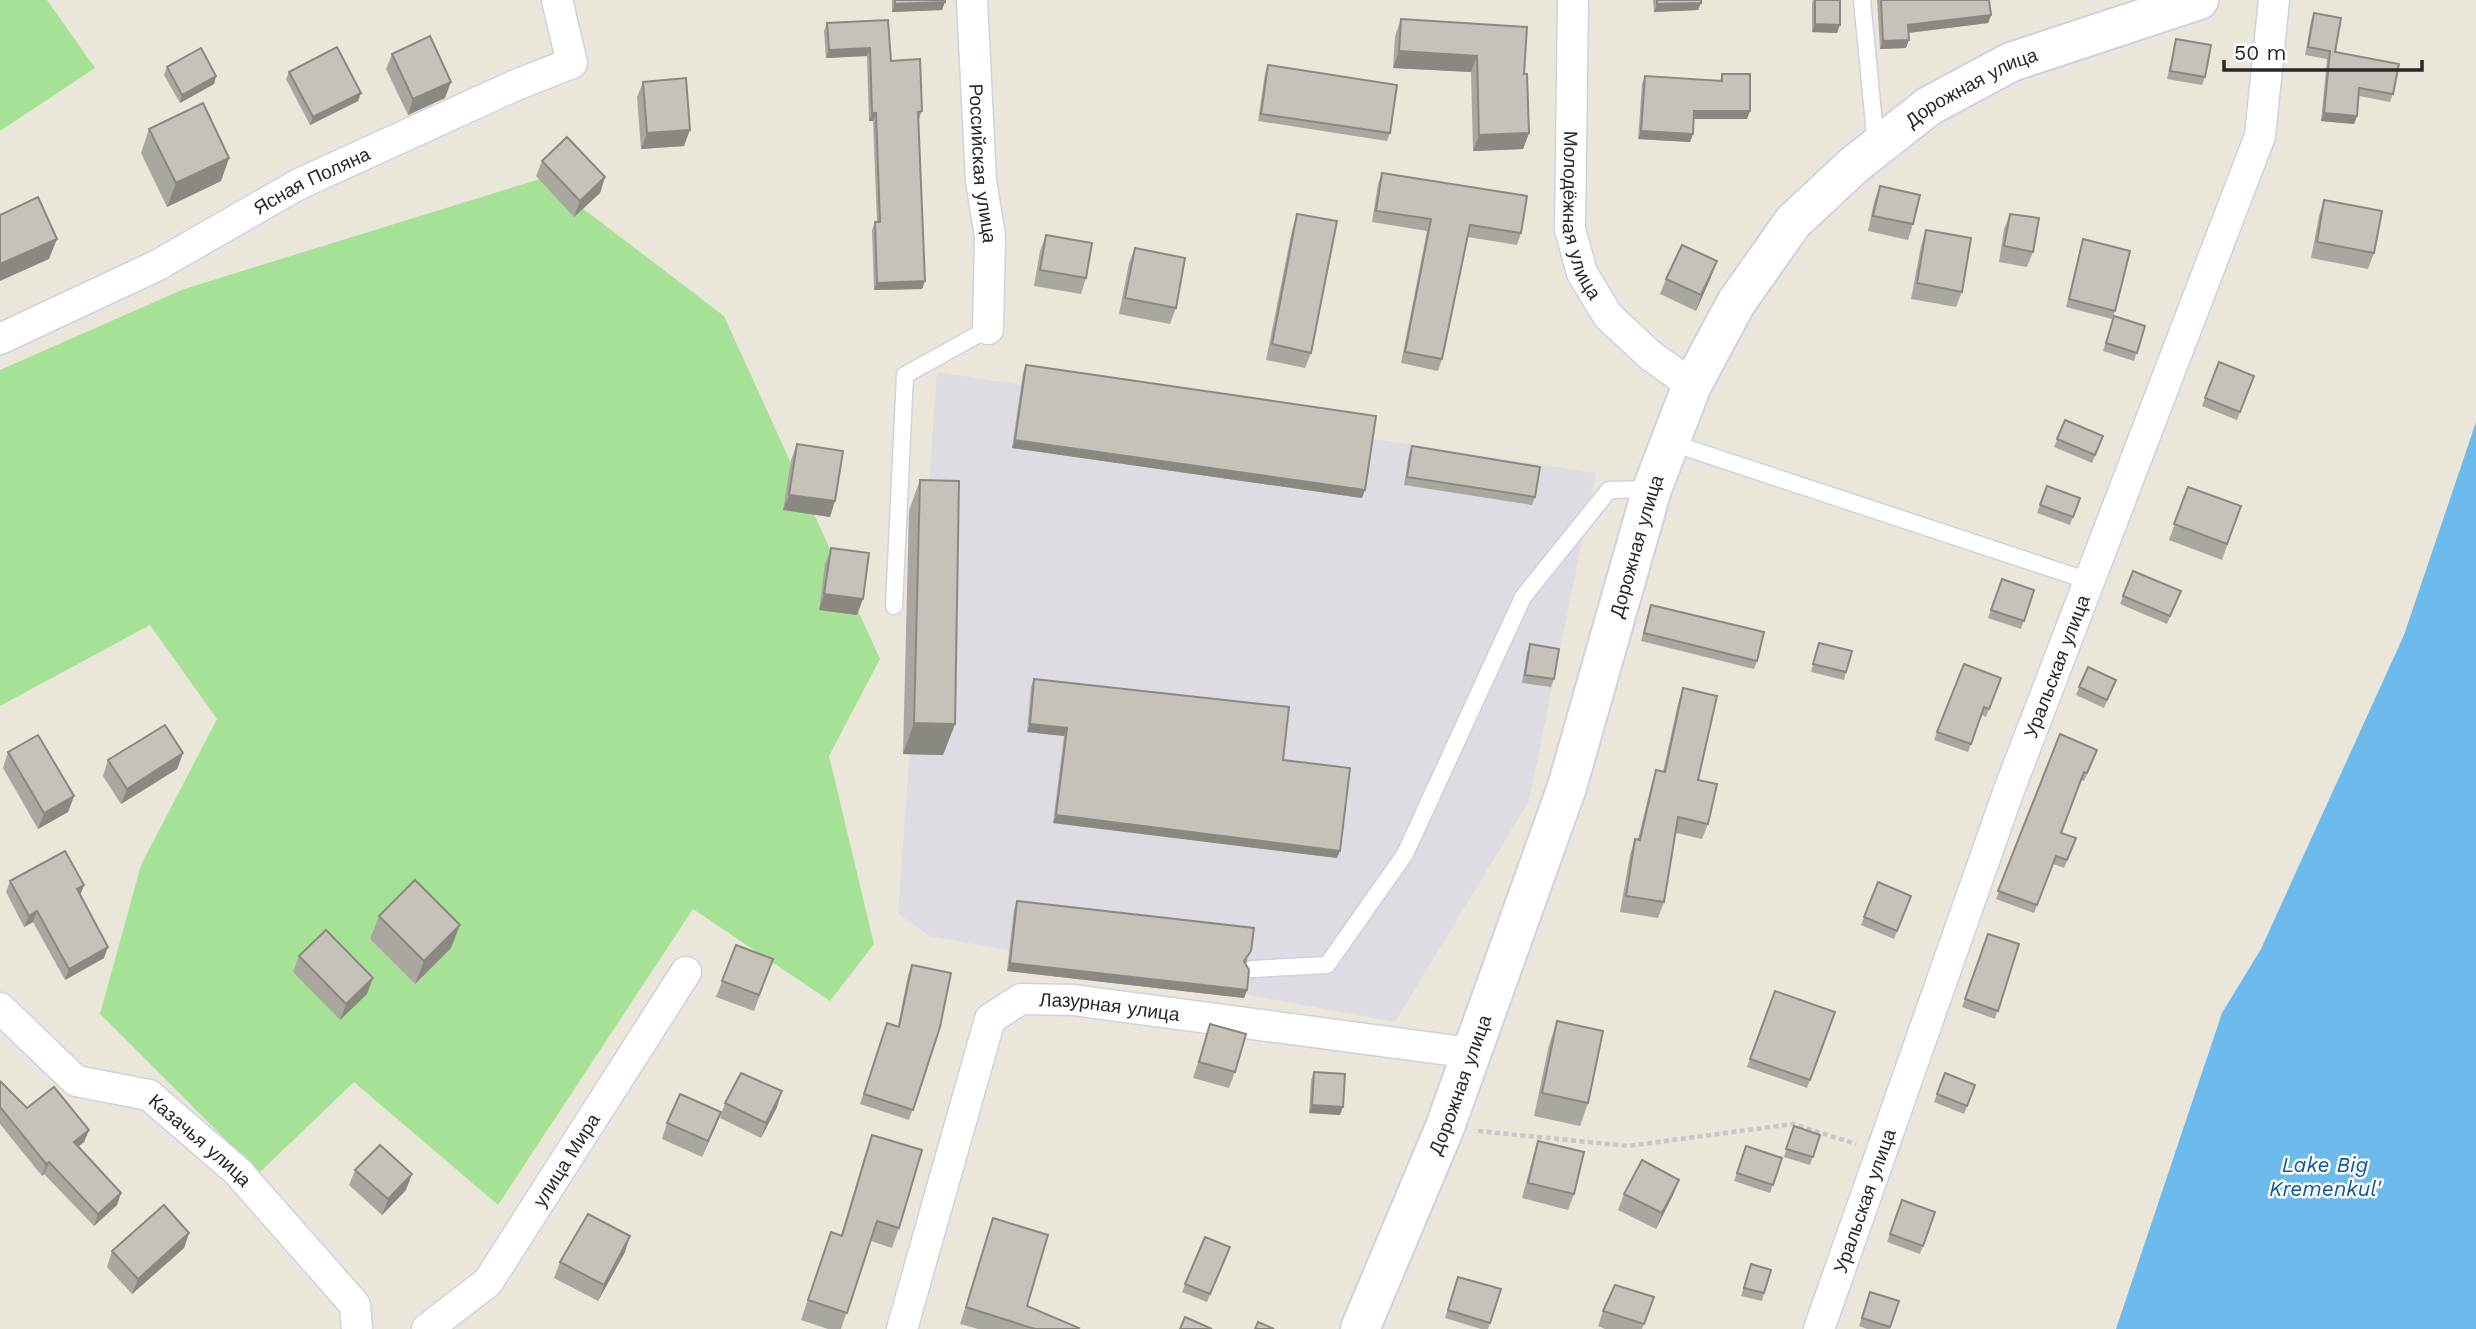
<svg xmlns="http://www.w3.org/2000/svg" width="2476" height="1329" font-family="'Work Sans',sans-serif">
<style>
.industrial{fill:#dedbe3}
.green{fill:#a6e296}
.water{fill:#6dbbed}
.lines{fill:none;stroke-linecap:round;stroke-linejoin:round}
.service-casing{stroke:#cfd1e2;stroke-width:19}
.minor-casing{stroke:#cfd1e2;stroke-width:33}
.tertiary-casing{stroke:#cfd1e2;stroke-width:42}
.path{stroke:#c7c7c7;stroke-width:4.5;stroke-dasharray:5 3.5;stroke-linecap:butt}
.service{stroke:#fff;stroke-width:16}
.minor{stroke:#fff;stroke-width:30}
.tertiary{stroke:#fff;stroke-width:38}
.wall{fill:#aaa7a0}
.shaded-wall{fill:#8b8882}
.building{fill:#c6c2ba;stroke:#8b8882;stroke-width:2}
.labels{text-anchor:middle;stroke-width:5;stroke-linejoin:round;paint-order:stroke}
.street-label{font-size:19px;fill:#282828;stroke:#fff}
.water-label{font-size:21px;font-style:italic;fill:#0e5797;stroke:#fff}
</style>
<rect width="100%" height="100%" fill="#ebe6da"/>
<!-- industrial -->
<path class="industrial" d="M937 372 1596 473 1529 801 1395 1022 930 936 898 914Z"/>
<!-- green -->
<g class="green">
<path d="M0 0H47L95 68 0 131Z"/>
<path d="M543 178 724 316 880 659 829 756 874 944 830 1001 693 909 498 1205 354 1082 259 1173 100 1014 141 865 217 719 150 625 0 706V370L184 289Z"/>
</g>
<!-- water -->
<path class="water" d="M2476 422V1329H2116L2222 1013 2261 949 2404 635Z"/>
<g class="lines">
<!-- service casing -->
<g class="service-casing">
<g id="service">
<path d="M1862 0 1876 145"/>
<path d="M1669 442 2089 581"/>
<path d="M894 606 905 375 988 329"/>
<path d="M1252 969 1327 965 1405 854 1523 597 1609 490 1652 489"/>
</g>
</g>
<!-- minor casing -->
<g class="minor-casing">
<g id="minor">
<path id="s1" d="M972 0 981 181 990 236 988 329"/>
<path id="s2" d="M1573 0 1570 229 1582 273 1608 316 1651 356 1692 385"/>
<path id="s3" d="M0 339 156 266 299 184 516 85 572 63 557 0"/>
<path id="s4" d="M0 1008 76 1081 149 1095 238 1172 355 1305 357 1329"/>
<path id="s5" d="M427 1329 488 1282 686 972"/>
<path id="s6" d="M902 1329 990 1019 1021 999 1073 1000 1471 1053"/>
<path id="s7" d="M1819 1329 2009 790 2260 136 2274 0"/>
</g>
</g>
<!-- tertiary casing -->
<g class="tertiary-casing">
<g id="tertiary">
<path id="s8" d="M1360 1329 1445 1127 1567 787 1652 489 1692 385 1736 303 1793 222 1854 165 1929 106 2011 62 2199 0"/>
</g>
</g>
<!-- path -->
<path class="path" d="M1478 1131 1628 1146 1793 1124 1856 1144"/>
<!-- service -->
<use href="#service" class="service"/>
<!-- minor -->
<use href="#minor" class="minor"/>
<!-- tertiary -->
<use href="#tertiary" class="tertiary"/>
</g>
<!-- wall -->
<g class="wall">
<path d="M892 0H945L942 10 892 12Z"/>
<path d="M1653 0H1701V3L1698 10 1654 12Z"/>
<path d="M1813 0H1840L1837 33 1812 32V3Z"/>
<path d="M1877 0H1989L1991 15 1988 23 1909 33 1906 48 1880 49Z"/>
<path d="M2314 13 2335 52 2393 94 2390 102 2359 96 2357 116 2354 124 2321 121 2327 59 2305 55 2311 21Z"/>
<path d="M1401 19 1524 74 1529 133 1523 149 1473 151 1471 72 1393 68 1395 36Z"/>
<path d="M827 23 891 61 922 111 919 119H918L925 281 922 289 874 290 872 230 875 222H877L873 121H869L867 56 826 58 824 31Z"/>
<path d="M2176 39 2205 77 2202 85 2167 79 2174 46Z"/>
<path d="M392 54 445 98 408 115 386 69Z"/>
<path d="M1268 65 1390 133 1387 141 1258 121 1265 73Z"/>
<path d="M167 67 216 76 214 84 180 103 164 75Z"/>
<path d="M289 72 358 101 310 125 286 79Z"/>
<path d="M1722 74 1747 119H1694L1693 134 1690 142 1638 139 1642 84 1645 76 1720 81Z"/>
<path d="M643 82 684 146 641 149 637 97Z"/>
<path d="M149 129 229 158 221 181 167 207 141 153Z"/>
<path d="M542 161 605 177 600 193 574 217 536 176Z"/>
<path d="M1382 173 1521 233 1517 245 1468 237 1442 359 1438 371 1401 363 1427 231 1372 222 1378 184Z"/>
<path d="M1880 186 1913 224 1908 240 1868 231 1874 202Z"/>
<path d="M2324 200 2374 253 2368 269 2311 258 2319 216Z"/>
<path d="M1297 214 1311 353 1305 368 1266 360 1292 230Z"/>
<path d="M2010 214 2033 252 2027 267 1999 262 2004 229Z"/>
<path d="M1926 230 1962 292 1956 307 1911 299 1921 246Z"/>
<path d="M1046 235 1086 278 1081 294 1034 286 1040 251Z"/>
<path d="M2083 239 2115 311 2112 319 2066 307Z"/>
<path d="M1135 248 1176 308 1170 324 1119 314 1129 263Z"/>
<path d="M1711 277 1696 311 1660 294 1666 279Z"/>
<path d="M2114 316 2145 326 2134 361 2103 351Z"/>
<path d="M2219 362 2254 376 2237 420 2202 406Z"/>
<path d="M1026 365 1362 498 1012 448 1023 373Z"/>
<path d="M2065 420 2103 436 2092 463 2054 447Z"/>
<path d="M797 444 830 517 783 510 791 460Z"/>
<path d="M1412 446 1535 497 1532 505 1404 485 1409 454Z"/>
<path d="M920 480 955 724 943 755 903 754 909 510Z"/>
<path d="M2047 486 2080 498 2070 525 2037 513Z"/>
<path d="M2188 487 2241 506 2222 560 2169 540Z"/>
<path d="M831 548 857 615 819 610 825 564Z"/>
<path d="M2133 571 2181 591 2167 624 2120 604Z"/>
<path d="M2002 579 2034 590 2021 629 1988 618Z"/>
<path d="M1651 605 1757 661 1754 669 1641 641Z"/>
<path d="M1819 643 1846 672 1844 680 1811 672Z"/>
<path d="M1530 644 1554 679 1551 687 1522 683 1527 652Z"/>
<path d="M1964 664 2001 678 1986 717 1982 715 1968 752 1934 740Z"/>
<path d="M2088 667 2116 680 2104 708 2076 695Z"/>
<path d="M1034 679 1337 858 1053 823 1064 736 1027 732 1031 687Z"/>
<path d="M1683 688 1698 780 1708 824 1702 839 1676 833 1664 902 1658 918 1620 912 1630 855 1635 839H1638L1651 786 1656 770 1663 771 1678 704Z"/>
<path d="M2060 734 2094 758 2084 781 2081 780 2061 833 2073 846 2064 868 2053 864 2034 913 1996 899Z"/>
<path d="M8 752 74 796 68 812 38 829 3 768Z"/>
<path d="M183 753 177 769 121 804 103 776 108 760Z"/>
<path d="M10 881 80 896 104 958 65 980 33 922 24 927 6 892Z"/>
<path d="M1878 882 1911 896 1894 939 1861 925Z"/>
<path d="M1017 901 1248 959 1246 963 1247 990 1244 998 1007 971 1014 909Z"/>
<path d="M379 916 451 948 415 984 370 939Z"/>
<path d="M1988 934 2019 944 1995 1019 1962 1007Z"/>
<path d="M736 945 773 959 754 1011 716 997Z"/>
<path d="M299 956 367 994 340 1020 293 972Z"/>
<path d="M912 965 940 1027 909 1120 860 1104 887 1023 898 1026 908 975Z"/>
<path d="M1775 991 1835 1012 1807 1088 1747 1067Z"/>
<path d="M1557 1021 1588 1103 1580 1126 1534 1116 1549 1045Z"/>
<path d="M1210 1024 1235 1072 1229 1088 1193 1078Z"/>
<path d="M1314 1072 1340 1115 1309 1113 1311 1080Z"/>
<path d="M1945 1073 1975 1085 1964 1114 1934 1102Z"/>
<path d="M0 1081 27 1108 89 1130 84 1142 78 1147 121 1193 117 1205 94 1226 44 1174 42 1176 0 1124Z"/>
<path d="M725 1103 777 1107 761 1138 720 1118Z"/>
<path d="M721 1112 702 1157 662 1139 667 1123Z"/>
<path d="M1794 1126 1820 1135 1810 1165 1784 1157Z"/>
<path d="M872 1135 899 1228 892 1248 871 1241 841 1329H828L801 1320 824 1252 841 1235 865 1155Z"/>
<path d="M1538 1141 1574 1194 1568 1210 1522 1198 1533 1157Z"/>
<path d="M1746 1146 1782 1158 1770 1193 1734 1181Z"/>
<path d="M355 1170 406 1190 382 1215 349 1185Z"/>
<path d="M1679 1180 1673 1195 1656 1229 1618 1210 1624 1194Z"/>
<path d="M1902 1200 1935 1212 1920 1254 1887 1242Z"/>
<path d="M993 1218 1027 1306 1078 1329H978L960 1324Z"/>
<path d="M189 1233 184 1248 132 1294 107 1267 112 1251Z"/>
<path d="M1205 1237 1230 1247 1207 1302 1182 1292Z"/>
<path d="M625 1252 598 1301 554 1278 560 1262Z"/>
<path d="M1751 1264 1764 1293 1762 1301 1741 1296Z"/>
<path d="M1455 1285 1501 1289 1488 1329H1481L1445 1318Z"/>
<path d="M1654 1297 1642 1329H1605L1598 1326 1603 1311Z"/>
<path d="M1867 1300 1899 1301 1890 1329H1867L1859 1326Z"/>
</g>
<!-- shaded-wall -->
<g class="shaded-wall">
<path d="M945 2 942 10 892 12 895 4Z"/>
<path d="M1701 3 1698 10 1654 12 1657 4Z"/>
<path d="M1991 15 1988 23 1906 33 1908 25Z"/>
<path d="M1815 24 1840 25 1837 33 1812 32Z"/>
<path d="M1909 40 1906 48 1880 49 1883 41Z"/>
<path d="M870 48 867 56 826 58 829 50Z"/>
<path d="M1399 51 1477 56 1471 72 1393 68Z"/>
<path d="M216 76 214 84 180 103 182 95Z"/>
<path d="M451 82 445 98 408 115 413 99Z"/>
<path d="M361 93 358 101 310 125 313 117Z"/>
<path d="M1694 111H1750L1747 119H1692Z"/>
<path d="M872 113H876L873 121H869Z"/>
<path d="M2324 113 2357 116 2354 124 2321 121Z"/>
<path d="M690 130 684 146 641 149 647 133Z"/>
<path d="M1641 131 1693 134 1690 142 1638 139Z"/>
<path d="M1529 133 1523 149 1473 151 1479 135Z"/>
<path d="M229 158 221 181 167 207 176 183Z"/>
<path d="M605 177 600 193 574 217 580 201Z"/>
<path d="M57 239 49 259 0 281V264Z"/>
<path d="M1717 261 1711 277 1696 311 1701 295Z"/>
<path d="M925 281 922 289 874 290 877 283Z"/>
<path d="M1015 440 1365 490 1362 498 1012 448Z"/>
<path d="M789 495 835 501 830 517 783 510Z"/>
<path d="M824 594 863 599 857 615 819 610Z"/>
<path d="M914 723 955 724 943 755 903 754Z"/>
<path d="M1030 724 1067 728 1064 736 1027 732Z"/>
<path d="M183 753 177 769 121 804 127 789Z"/>
<path d="M74 796 68 812 38 829 44 813Z"/>
<path d="M1056 815 1340 851 1337 858 1053 823Z"/>
<path d="M84 885 80 896 77 889Z"/>
<path d="M37 911 33 922 24 927 29 916Z"/>
<path d="M460 925 451 948 415 984 424 961Z"/>
<path d="M108 947 104 958 65 980 69 969Z"/>
<path d="M1010 963 1247 990 1244 998 1007 971Z"/>
<path d="M373 978 367 994 340 1020 346 1004Z"/>
<path d="M782 1091 777 1107 761 1138 766 1123Z"/>
<path d="M1312 1105 1343 1107 1340 1115 1309 1113Z"/>
<path d="M721 1112 715 1128 702 1157 708 1141Z"/>
<path d="M89 1130 84 1142 69 1154 74 1142Z"/>
<path d="M49 1162 44 1174 42 1176 46 1164Z"/>
<path d="M412 1174 406 1190 382 1215 388 1199Z"/>
<path d="M1679 1180 1673 1195 1656 1229 1662 1213Z"/>
<path d="M121 1193 117 1205 94 1226 98 1214Z"/>
<path d="M189 1233 184 1248 132 1294 138 1279Z"/>
<path d="M630 1236 625 1252 598 1301 604 1285Z"/>
</g>
<!-- building -->
<g class="building">
<path d="M895 0H945V2L895 4Z"/>
<path d="M1657 0H1701V3L1657 4Z"/>
<path d="M1815 0H1840V25L1815 24Z"/>
<path d="M1881 0H1989L1991 15 1908 25 1909 40 1883 41Z"/>
<path d="M2314 13 2341 18 2335 52 2399 64 2393 94 2359 88 2357 116 2324 113 2330 51 2308 47Z"/>
<path d="M1401 19 1527 27 1524 74H1527L1529 133 1479 135 1477 56 1399 51Z"/>
<path d="M888 20 891 61 920 59 922 111 918 112 925 281 877 283 875 222H880L876 113H872L870 48 829 50 827 23Z"/>
<path d="M430 36 451 82 413 99 392 54Z"/>
<path d="M2176 39 2211 45 2205 77 2170 71Z"/>
<path d="M337 47 361 93 313 117 289 72Z"/>
<path d="M201 48 216 76 182 95 167 67Z"/>
<path d="M1268 65 1397 85 1390 133 1261 114Z"/>
<path d="M1722 74H1750V111H1694L1693 134 1641 131 1645 76 1722 81Z"/>
<path d="M686 78 690 130 647 133 643 82Z"/>
<path d="M203 103 229 158 176 183 149 129Z"/>
<path d="M567 137 605 177 580 201 542 161Z"/>
<path d="M1382 173 1527 196 1521 233 1470 225 1442 359 1405 352 1431 219 1376 211Z"/>
<path d="M1880 186 1920 195 1913 224 1873 216Z"/>
<path d="M38 197 57 239 0 264V215Z"/>
<path d="M2324 200 2382 211 2374 253 2317 242Z"/>
<path d="M1297 214 1337 221 1311 353 1272 344Z"/>
<path d="M2010 214 2039 218 2033 252 2004 246Z"/>
<path d="M1926 230 1971 238 1962 292 1917 283Z"/>
<path d="M1046 235 1092 243 1086 278 1040 270Z"/>
<path d="M2083 239 2130 251 2115 311 2069 299Z"/>
<path d="M1682 245 1717 261 1701 295 1666 279Z"/>
<path d="M1135 248 1185 258 1176 308 1125 298Z"/>
<path d="M2114 316 2145 326 2137 353 2106 343Z"/>
<path d="M2219 362 2254 376 2240 412 2205 398Z"/>
<path d="M1026 365 1376 416 1365 490 1015 440Z"/>
<path d="M2065 420 2103 436 2095 455 2057 439Z"/>
<path d="M797 444 843 451 835 501 789 495Z"/>
<path d="M1412 446 1540 467 1535 497 1407 477Z"/>
<path d="M920 480 959 481 955 724 914 723Z"/>
<path d="M2047 486 2080 498 2073 517 2040 505Z"/>
<path d="M2188 487 2241 506 2227 544 2174 524Z"/>
<path d="M831 548 869 553 863 599 824 594Z"/>
<path d="M2133 571 2181 591 2170 616 2123 596Z"/>
<path d="M2002 579 2034 590 2024 621 1991 610Z"/>
<path d="M1651 605 1764 632 1757 661 1644 633Z"/>
<path d="M1819 643 1852 651 1846 672 1813 664Z"/>
<path d="M1530 644 1559 649 1554 679 1525 675Z"/>
<path d="M1964 664 2001 678 1989 709 1984 707 1971 744 1937 732Z"/>
<path d="M2088 667 2116 680 2107 700 2079 687Z"/>
<path d="M1034 679 1289 707 1283 760 1350 768 1340 851 1056 815 1067 728 1030 724Z"/>
<path d="M1683 688 1717 696 1698 780 1717 784 1708 824 1678 817 1664 902 1626 896 1635 839 1640 840 1656 770 1665 772Z"/>
<path d="M165 725 183 753 127 789 108 760Z"/>
<path d="M2060 734 2097 750 2087 773 2084 772 2061 833 2076 838 2067 860 2056 856 2037 905 1998 891Z"/>
<path d="M38 735 74 796 44 813 8 752Z"/>
<path d="M65 851 84 885 77 889 108 947 69 969 37 911 29 916 10 881Z"/>
<path d="M415 880 460 925 424 961 379 916Z"/>
<path d="M1878 882 1911 896 1897 931 1864 917Z"/>
<path d="M1017 901 1254 928 1251 951 1244 961 1249 970 1247 990 1010 963Z"/>
<path d="M326 930 373 978 346 1004 299 956Z"/>
<path d="M1988 934 2019 944 1998 1011 1965 999Z"/>
<path d="M736 945 773 959 759 995 722 981Z"/>
<path d="M912 965 951 973 940 1027 913 1110 864 1094 887 1023 899 1027Z"/>
<path d="M1775 991 1835 1012 1810 1080 1750 1059Z"/>
<path d="M1557 1021 1603 1031 1588 1103 1542 1093Z"/>
<path d="M1210 1024 1246 1034 1235 1072 1199 1062Z"/>
<path d="M1314 1072 1345 1074 1343 1107 1312 1105Z"/>
<path d="M741 1073 782 1091 766 1123 725 1103Z"/>
<path d="M1945 1073 1975 1085 1967 1106 1937 1094Z"/>
<path d="M0 1081 27 1108 54 1087 89 1130 74 1142 121 1193 98 1214 49 1162 46 1164 0 1107Z"/>
<path d="M680 1094 721 1112 708 1141 667 1123Z"/>
<path d="M1794 1126 1820 1135 1813 1157 1786 1149Z"/>
<path d="M872 1135 922 1150 899 1228 877 1221 847 1313 808 1300 831 1232 842 1236Z"/>
<path d="M1538 1141 1584 1152 1574 1194 1528 1183Z"/>
<path d="M380 1145 412 1174 388 1199 355 1170Z"/>
<path d="M1746 1146 1782 1158 1773 1185 1737 1173Z"/>
<path d="M1642 1160 1679 1180 1662 1213 1624 1194Z"/>
<path d="M1902 1200 1935 1212 1923 1246 1890 1234Z"/>
<path d="M164 1205 189 1233 138 1279 112 1251Z"/>
<path d="M588 1214 630 1236 604 1285 560 1262Z"/>
<path d="M993 1218 1048 1235 1027 1306 1079 1328 1078 1329H1035L966 1307Z"/>
<path d="M1205 1237 1230 1247 1210 1294 1185 1284Z"/>
<path d="M1751 1264 1771 1270 1764 1293 1744 1288Z"/>
<path d="M1458 1277 1501 1289 1490 1323 1448 1310Z"/>
<path d="M1615 1285 1654 1297 1644 1324 1603 1311Z"/>
<path d="M1870 1292 1899 1301 1890 1327 1862 1318Z"/>
<path d="M1185 1317 1212 1329H1180Z"/>
<path d="M1258 1322 1274 1329H1255Z"/>
</g>
<g class="labels">
<!-- street labels -->
<g class="street-label">
<text dy="7" stroke="none"><textPath href="#s8" startOffset="1419">Дорожная улица</textPath></text>
<text dy="7" stroke="none"><textPath href="#s1" startOffset="164">Российская улица</textPath></text>
<text dy="7" stroke="none"><textPath href="#s3" startOffset="350">Ясная Поляна</textPath></text>
<text dy="7" stroke="none"><textPath href="#s2" startOffset="217">Молодёжная улица</textPath></text>
<text dy="7" stroke="none"><textPath href="#s8" startOffset="831">Дорожная улица</textPath></text>
<text dy="7" stroke="none"><textPath href="#s7" startOffset="704">Уральская улица</textPath></text>
<text dy="7" stroke="none"><textPath href="#s6" startOffset="448">Лазурная улица</textPath></text>
<text dy="7" stroke="none"><textPath href="#s8" startOffset="264">Дорожная улица</textPath></text>
<text dy="7" stroke="none"><textPath href="#s4" startOffset="248">Казачья улица</textPath></text>
<text dy="7" stroke="none"><textPath href="#s5" startOffset="222">улица Мира</textPath></text>
<text dy="7" stroke="none"><textPath href="#s7" startOffset="136">Уральская улица</textPath></text>
</g>
<!-- water labels -->
<g class="water-label">
<text x="2325" y="1172">Lake Big<tspan x="2325" dy="24">Kremenkul'</tspan></text>
</g>
</g>
<!-- scale -->
<path d="M2224 60v10h198v-10" fill="none" stroke="#282828" stroke-width="3.5"/>
<text x="2234" y="60" font-size="21" fill="#282828" stroke="#ffffff" stroke-width="5" paint-order="stroke">50 m</text>
</svg>
